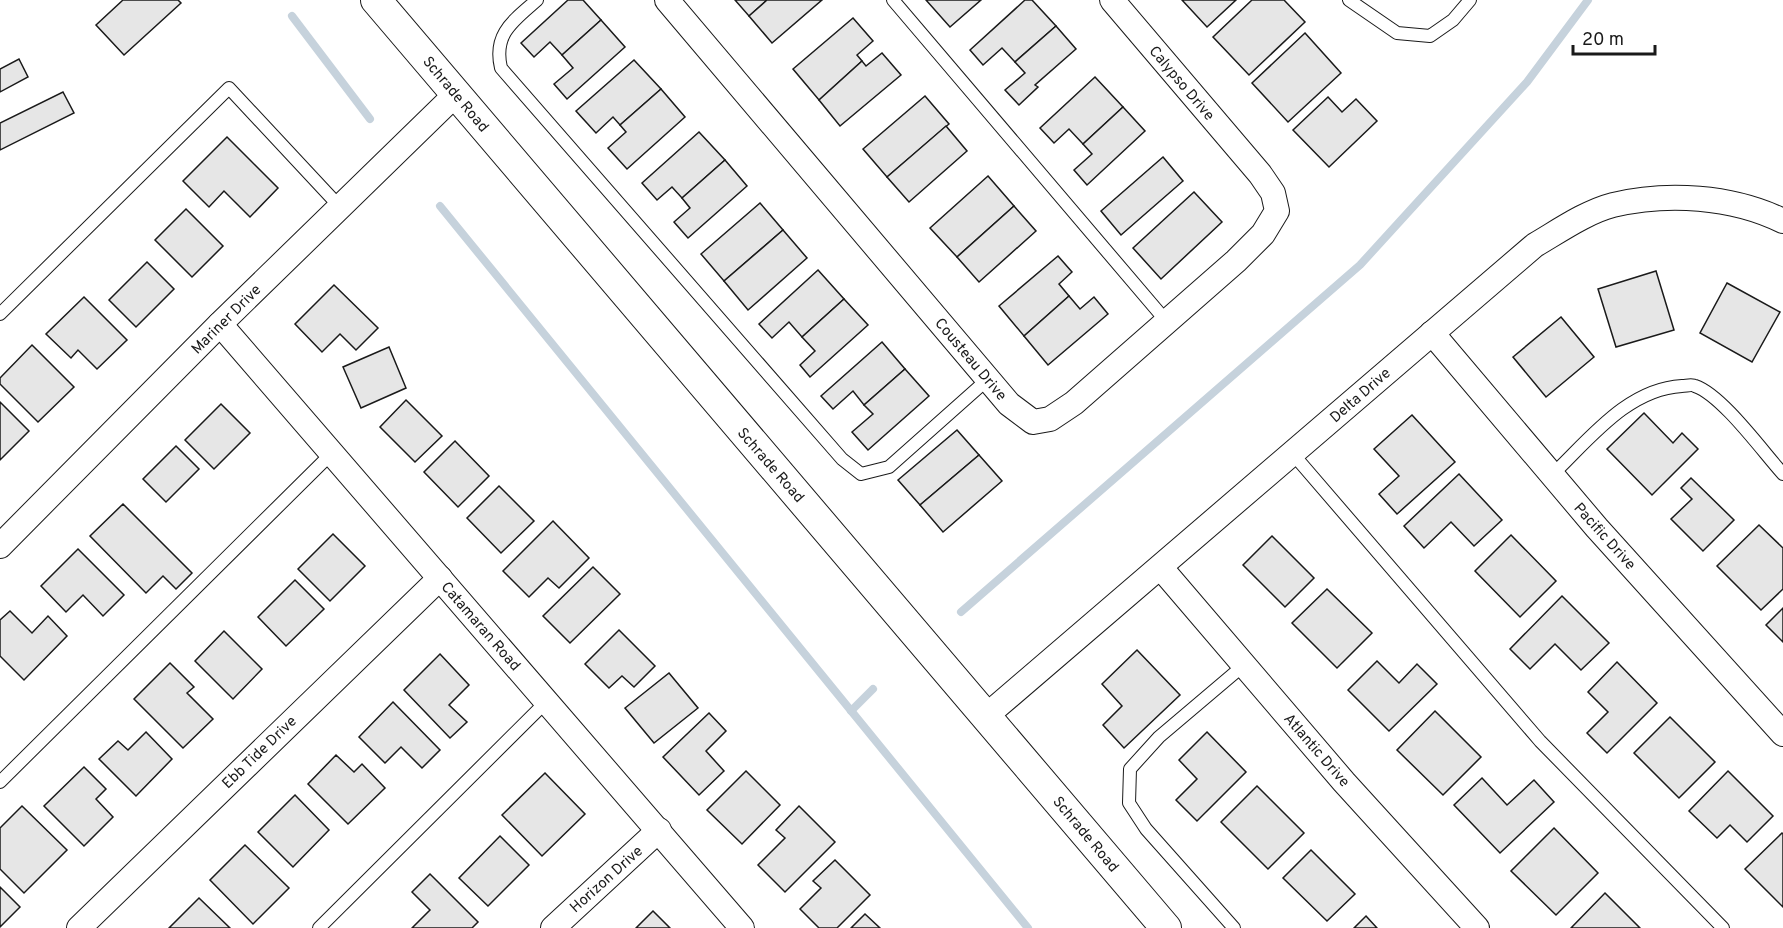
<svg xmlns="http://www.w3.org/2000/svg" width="1783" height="928" font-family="Overpass,sans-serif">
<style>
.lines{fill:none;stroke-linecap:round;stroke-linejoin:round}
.stream{stroke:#c6d2dc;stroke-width:8}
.building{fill:#e6e6e6;stroke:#1a1a1a;stroke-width:1.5}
.service-casing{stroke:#1a1a1a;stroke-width:14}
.minor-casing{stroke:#1a1a1a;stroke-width:26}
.tertiary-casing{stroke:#1a1a1a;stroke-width:32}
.service{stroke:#fff;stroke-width:12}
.minor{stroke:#fff;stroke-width:24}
.tertiary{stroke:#fff;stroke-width:30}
.labels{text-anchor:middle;stroke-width:4.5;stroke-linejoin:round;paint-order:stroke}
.street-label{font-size:15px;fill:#1a1a1a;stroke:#fff}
</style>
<rect width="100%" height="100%" fill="#fff"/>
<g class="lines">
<!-- stream -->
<g class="stream">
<path d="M292 16 370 119"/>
<path d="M440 206 1028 928"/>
<path d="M961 612 1360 265 1527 82 1588 0"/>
<path d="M851 711 873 689"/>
</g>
</g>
<!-- building -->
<g class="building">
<path d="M123 0H178L181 3 124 55 96 25Z"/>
<path d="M568 0H583L601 20 562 55 550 42 534 57 521 43Z"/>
<path d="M735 0H767L749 16Z"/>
<path d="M767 0H822L772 43 749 16Z"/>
<path d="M926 0H981L950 27Z"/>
<path d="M1025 0H1032L1056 26 1015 62 1002 48 983 65 970 50Z"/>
<path d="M1182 0H1236L1207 27Z"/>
<path d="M1252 0H1284L1305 22 1249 75 1213 37Z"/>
<path d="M853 18 873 41 857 55 862 61 819 100 793 69Z"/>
<path d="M601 20 625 47 567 99 554 84 573 68 562 55Z"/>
<path d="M1056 26 1076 49 1035 85 1038 87 1019 105 1005 90 1025 73 1015 62Z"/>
<path d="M1305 33 1341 73 1288 122 1252 83Z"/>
<path d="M882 53 901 75 840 126 819 100 862 61 866 66Z"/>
<path d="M19 59 28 77 0 92V69Z"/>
<path d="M634 60 661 89 620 125 613 117 596 133 576 111Z"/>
<path d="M1095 77 1123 107 1083 144 1069 129 1054 143 1040 128Z"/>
<path d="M661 89 685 117 627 169 608 148 626 132 620 125Z"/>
<path d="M63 92 74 113 0 150V123Z"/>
<path d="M925 96 949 124 887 177 863 149Z"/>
<path d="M1328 97 1342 112 1356 99 1377 121 1329 167 1293 130Z"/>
<path d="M1123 107 1145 131 1087 185 1074 170 1092 154 1083 144Z"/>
<path d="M946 126 967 151 909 202 887 177Z"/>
<path d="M699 132 725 160 682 198 672 187 657 200 642 183Z"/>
<path d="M227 137 278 188 250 217 224 191 209 207 183 181Z"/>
<path d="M1163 157 1183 181 1121 235 1101 211Z"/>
<path d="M725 160 747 186 688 238 674 222 690 208 682 198Z"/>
<path d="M988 176 1014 206 957 257 930 228Z"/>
<path d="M1194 192 1222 222 1161 279 1133 248Z"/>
<path d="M760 203 783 230 724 281 701 254Z"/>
<path d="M1014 206 1036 231 979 282 957 257Z"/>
<path d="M186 209 223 246 192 277 155 240Z"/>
<path d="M783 230 807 258 748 310 724 281Z"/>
<path d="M1058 256 1072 272 1059 284 1069 296 1024 336 999 306Z"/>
<path d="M147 262 174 289 136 327 109 300Z"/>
<path d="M818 270 844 299 802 337 789 322 772 338 759 324Z"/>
<path d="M1656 271 1674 330 1616 347 1598 289Z"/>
<path d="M1727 283 1780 312 1752 362 1700 333Z"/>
<path d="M334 285 378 328 356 350 340 334 322 352 295 324Z"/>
<path d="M1069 296 1080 309 1094 297 1108 314 1048 365 1024 336Z"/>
<path d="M84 297 127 340 97 369 78 350 71 358 46 334Z"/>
<path d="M844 299 868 325 810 377 800 365 815 351 802 337Z"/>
<path d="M1561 317 1594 357 1546 397 1513 357Z"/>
<path d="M882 342 905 369 864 405 853 391 833 409 821 396Z"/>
<path d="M32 345 74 387 38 422 0 384V378Z"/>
<path d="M389 347 406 388 361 408 343 367Z"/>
<path d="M905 369 929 396 868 450 852 432 873 414 864 405Z"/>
<path d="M406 400 442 436 415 462 380 427Z"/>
<path d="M0 402 29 431 0 460Z"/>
<path d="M221 404 250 433 214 469 185 440Z"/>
<path d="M1644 413 1673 443 1682 433 1698 449 1652 495 1607 449Z"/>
<path d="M1412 415 1455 462 1397 514 1379 494 1399 476 1374 449Z"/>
<path d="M957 430 979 455 920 505 898 480Z"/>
<path d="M455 441 489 476 458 507 424 472Z"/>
<path d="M176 446 199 469 166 502 143 479Z"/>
<path d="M979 455 1002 481 943 532 920 505Z"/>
<path d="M1459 474 1502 520 1474 546 1451 522 1424 548 1404 526Z"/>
<path d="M1691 478 1734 520 1703 551 1671 519 1692 499 1681 488Z"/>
<path d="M499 486 534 521 501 553 467 518Z"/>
<path d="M123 504 192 573 176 589 163 576 146 593 90 536Z"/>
<path d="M553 521 589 558 559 588 548 578 529 597 503 571Z"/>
<path d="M1759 525 1783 548V589L1761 610 1717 566Z"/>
<path d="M333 534 365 566 330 601 298 569Z"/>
<path d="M1511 535 1556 581 1520 617 1475 571Z"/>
<path d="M1272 536 1314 578 1285 607 1243 565Z"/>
<path d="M78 549 124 595 103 616 83 595 66 612 41 586Z"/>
<path d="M593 567 620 594 570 643 543 616Z"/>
<path d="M295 580 324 609 286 646 258 617Z"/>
<path d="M1327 589 1372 633 1337 668 1292 623Z"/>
<path d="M1562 596 1609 643 1581 670 1555 644 1530 669 1510 649Z"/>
<path d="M1783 608V642L1766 625Z"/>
<path d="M10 611 32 633 48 616 67 636 24 680 0 656V620Z"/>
<path d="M619 630 655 666 634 687 622 676 609 688 585 664Z"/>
<path d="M224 631 262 669 233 699 195 661Z"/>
<path d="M1137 650 1180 695 1124 748 1103 725 1122 706 1102 684Z"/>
<path d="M440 654 469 685 449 705 467 722 450 738 404 690Z"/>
<path d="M1377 661 1399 683 1417 664 1437 684 1389 731 1348 690Z"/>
<path d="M1617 662 1657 703 1607 753 1587 733 1608 712 1588 692Z"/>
<path d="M170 663 194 687 187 693 213 719 183 748 134 699Z"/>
<path d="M669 673 698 708 654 743 625 708Z"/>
<path d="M393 702 440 750 422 768 401 747 385 763 359 737Z"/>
<path d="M1435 711 1481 757 1443 795 1397 750Z"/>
<path d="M709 713 726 731 706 751 724 771 699 795 663 757Z"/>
<path d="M1670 717 1715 762 1679 798 1634 753Z"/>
<path d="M146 732 172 759 136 796 99 759 118 741 128 750Z"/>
<path d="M1207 732 1246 772 1197 821 1176 800 1197 779 1179 760Z"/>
<path d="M336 755 354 772 362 764 385 788 348 824 308 784Z"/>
<path d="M84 767 106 789 96 799 113 817 84 846 44 806Z"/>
<path d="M746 771 780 805 742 844 707 810Z"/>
<path d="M1728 771 1773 816 1747 842 1730 825 1717 838 1689 811Z"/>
<path d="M545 773 585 814 542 856 502 815Z"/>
<path d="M1482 778 1507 805 1534 780 1554 802 1500 853 1454 805Z"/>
<path d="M1257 786 1304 833 1268 869 1221 822Z"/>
<path d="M295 795 329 830 293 867 258 832Z"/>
<path d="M22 806 67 850 24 893 0 869V828Z"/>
<path d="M799 806 835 842 785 892 758 865 785 838 776 830Z"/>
<path d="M1554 828 1598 873 1556 915 1511 871Z"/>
<path d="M1782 833 1783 834V907L1745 869Z"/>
<path d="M500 836 529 865 488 906 459 878Z"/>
<path d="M245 845 289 888 253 924 210 880Z"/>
<path d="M1311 850 1355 894 1327 921 1283 878Z"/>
<path d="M835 860 870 895 837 928H819L800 909 821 888 813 881Z"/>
<path d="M430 874 478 922 472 928H412L430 910 412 892Z"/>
<path d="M0 887 20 907 0 927Z"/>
<path d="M1605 893 1640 928H1571Z"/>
<path d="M199 898 230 928H169Z"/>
<path d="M653 911 670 928H636Z"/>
<path d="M865 914 880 928H851Z"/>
<path d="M1366 916 1377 928H1354Z"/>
</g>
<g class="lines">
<!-- service casing -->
<g class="service-casing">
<g id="service">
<path d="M537 0C513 21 493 34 501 68L842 459 861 474 889 467 988 379"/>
<path d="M893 0 1167 322"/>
<path d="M1349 0 1397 33 1430 36 1453 20 1470 0"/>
<path d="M0 314 229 88 340 207"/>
<path d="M1293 454 1540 741 1723 928"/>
<path d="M1552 475C1589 440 1627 389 1682 386 1686 386 1692 384 1695 386 1722 395 1763 452 1783 474"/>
<path d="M0 782 332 453"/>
<path d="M319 928 547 701"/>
<path d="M1234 928 1146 829 1129 803 1130 769 1159 737 1244 665"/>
</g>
</g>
<!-- minor casing -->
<g class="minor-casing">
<g id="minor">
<path d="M667 0 1009 404 1033 422 1050 419 1074 403 1236 261 1263 234 1277 211 1273 193 1260 174 1112 0"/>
<path d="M220 324 742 928"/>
<path d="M1432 333 1597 528 1783 734"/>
<path d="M0 546 220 324 456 94"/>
<path d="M1161 568 1344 782 1477 928"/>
<path d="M986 716 1535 245C1559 231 1586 212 1613 205 1667 192 1732 196 1783 221"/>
<path d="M79 928 440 578"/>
<path d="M553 928 659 830"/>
</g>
</g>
<!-- tertiary casing -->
<g class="tertiary-casing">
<path id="tertiary" d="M376 0 1166 928"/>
</g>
<!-- service -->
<use href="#service" class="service"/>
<!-- minor -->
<use href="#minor" class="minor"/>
<!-- tertiary -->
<use href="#tertiary" class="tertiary"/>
</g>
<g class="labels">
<!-- street labels -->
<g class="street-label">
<text transform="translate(1182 83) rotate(50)" y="5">Calypso Drive</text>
<text transform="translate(456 94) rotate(50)" y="5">Schrade Road</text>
<text transform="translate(226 319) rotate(-45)" y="5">Mariner Drive</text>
<text transform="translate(971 359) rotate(50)" y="5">Cousteau Drive</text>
<text transform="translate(1360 395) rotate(-41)" y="5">Delta Drive</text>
<text transform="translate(771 465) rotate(49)" y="5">Schrade Road</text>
<text transform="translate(1605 536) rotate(48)" y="5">Pacific Drive</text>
<text transform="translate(481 626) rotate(49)" y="5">Catamaran Road</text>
<text transform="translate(1317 750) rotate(49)" y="5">Atlantic Drive</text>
<text transform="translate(259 752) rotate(-44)" y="5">Ebb Tide Drive</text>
<text transform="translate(1086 834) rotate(50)" y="5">Schrade Road</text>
<text transform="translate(606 879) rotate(-42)" y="5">Horizon Drive</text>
</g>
</g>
<!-- scale -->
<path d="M1573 45v9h82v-9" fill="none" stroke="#1a1a1a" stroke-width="3"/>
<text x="1582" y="45" font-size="18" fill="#1a1a1a" stroke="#ffffff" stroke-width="4.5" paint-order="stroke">20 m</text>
</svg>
